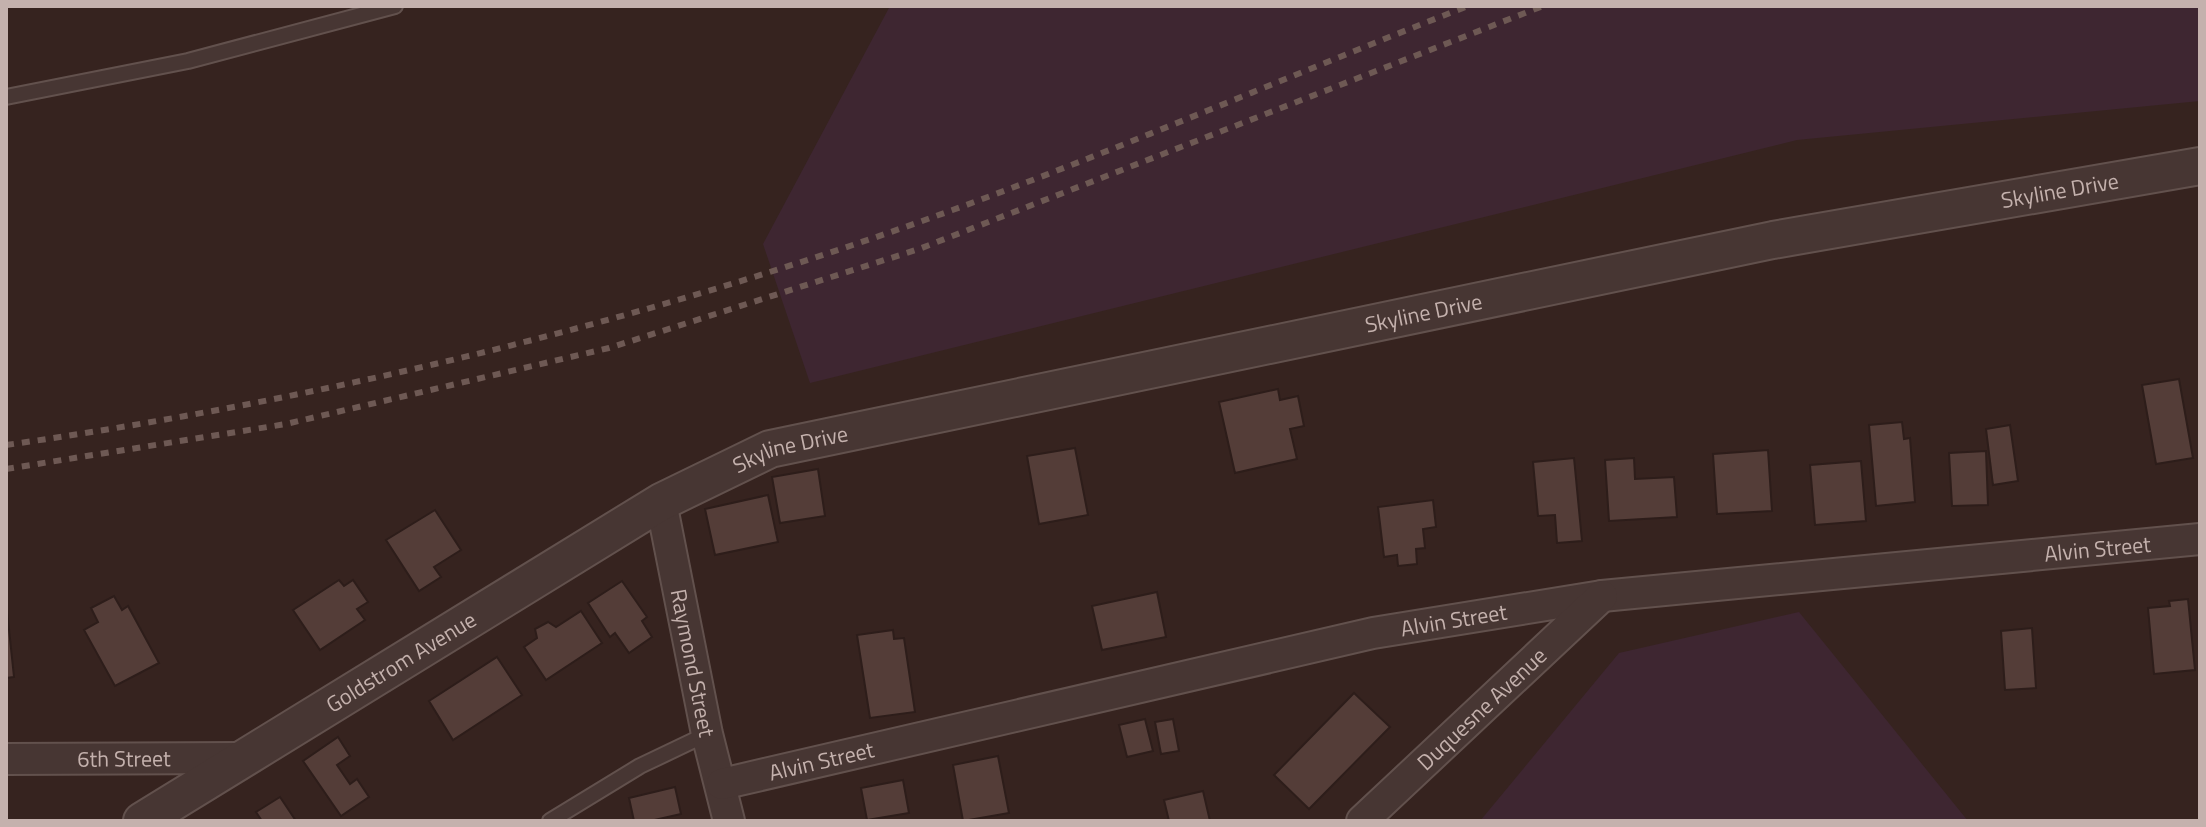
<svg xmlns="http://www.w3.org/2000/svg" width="2206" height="827" font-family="'Titillium Web',sans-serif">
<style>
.green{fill:#3e2631}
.building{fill:#543d38;stroke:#2d1d1a;stroke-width:2}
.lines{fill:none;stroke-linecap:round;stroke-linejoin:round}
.service-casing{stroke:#62514d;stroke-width:18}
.minor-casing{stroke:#62514d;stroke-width:34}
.tertiary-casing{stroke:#62514d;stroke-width:40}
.service{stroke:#473633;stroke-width:14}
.minor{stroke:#473633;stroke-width:30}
.tertiary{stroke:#473633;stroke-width:36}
.rail{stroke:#6e5954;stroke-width:6;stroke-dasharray:8 8;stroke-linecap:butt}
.labels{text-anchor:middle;stroke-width:8;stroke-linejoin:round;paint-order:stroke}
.street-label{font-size:22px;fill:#c4b1ad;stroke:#2b1b18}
</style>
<rect width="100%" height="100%" fill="#36231f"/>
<!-- green -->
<g class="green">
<path d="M890 6H2200V101L1797 140 810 383 763 244Z"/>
<path d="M1799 612 1968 821H1480L1619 653Z"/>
</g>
<!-- building -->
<g class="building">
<path d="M2179 379 2193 458 2156 464 2142 385Z"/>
<path d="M1278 389 1280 400 1298 396 1304 426 1290 429 1297 459 1235 473 1219 402Z"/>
<path d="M1902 422 1904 439 1910 438 1915 502 1876 506 1869 425Z"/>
<path d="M2010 425 2018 481 1993 485 1986 429Z"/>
<path d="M1075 448 1088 515 1039 524 1027 456Z"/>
<path d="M1768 450 1772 511 1717 514 1713 454Z"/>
<path d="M1986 451 1988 505 1952 506 1949 453Z"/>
<path d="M1574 458 1582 541 1557 543 1555 515 1538 516 1533 462Z"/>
<path d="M1634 458 1635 479 1674 477 1677 517 1609 521 1605 460Z"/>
<path d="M1861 461 1866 521 1815 525 1810 465Z"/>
<path d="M818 469 825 516 780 523 772 477Z"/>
<path d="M768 495 778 542 715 555 705 509Z"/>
<path d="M1433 500 1436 527 1423 529 1425 548 1416 549 1417 564 1398 566 1397 555 1384 557 1378 507Z"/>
<path d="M435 510 461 550 434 567 441 577 419 591 386 540Z"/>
<path d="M339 580 344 586 353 580 368 602 357 609 365 620 320 650 293 610Z"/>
<path d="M622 581 647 617 642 621 652 637 629 653 615 633 610 637 588 603Z"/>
<path d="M1157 592 1166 637 1102 650 1092 606Z"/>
<path d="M114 596 122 610 128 606 159 663 115 686 84 630 98 622 91 608Z"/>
<path d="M2188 599 2195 670 2154 674 2148 608 2170 606 2169 601Z"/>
<path d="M6 601 14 677 6 678Z"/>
<path d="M581 611 602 643 546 680 524 647 537 638 535 629 548 622 556 627Z"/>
<path d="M2032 628 2036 688 2005 690 2001 631Z"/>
<path d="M893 630 894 639 904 638 915 712 870 718 857 635Z"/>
<path d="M497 657 522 695 453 740 429 701Z"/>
<path d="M1354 693 1390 727 1309 809 1274 775Z"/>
<path d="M1145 719 1153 751 1127 757 1119 725Z"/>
<path d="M1173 719 1179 751 1161 754 1155 722Z"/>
<path d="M338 737 350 756 337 765 350 784 357 779 369 797 341 816 303 761Z"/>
<path d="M998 756 1009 813 963 821 953 765Z"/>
<path d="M903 780 909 813 867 820 861 788Z"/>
<path d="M675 787 681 814 650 821H634L629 798Z"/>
<path d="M1203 791 1210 821H1169L1164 800Z"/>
<path d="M280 797 296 821H262L256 812Z"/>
</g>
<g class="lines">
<!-- service casing -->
<g class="service-casing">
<g id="service">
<path d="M6 97 188 61 395 6"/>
<path d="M550 821 640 766 707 734"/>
</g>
</g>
<!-- minor casing -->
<g class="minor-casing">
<g id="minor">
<path id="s1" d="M661 502 707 734 729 821"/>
<path id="s2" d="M6 759 241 758"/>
<path id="s3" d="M722 784 1373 633 1602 596 2200 539"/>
<path id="s4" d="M1362 821 1602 596"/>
</g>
</g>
<!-- tertiary casing -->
<g class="tertiary-casing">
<g id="tertiary">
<path id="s5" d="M142 821 661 502 770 449 1773 240 2200 166"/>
</g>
</g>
<!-- service -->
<use href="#service" class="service"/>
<!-- minor -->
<use href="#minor" class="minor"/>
<!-- tertiary -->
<use href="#tertiary" class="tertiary"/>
<!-- rail -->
<g class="rail">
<path d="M6 445C306 402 601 332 888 233 1084 165 1275 81 1468 6"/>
<path d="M6 469 286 424 609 348 919 249 1543 6"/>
</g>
</g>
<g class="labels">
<!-- street labels -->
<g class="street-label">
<text dy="8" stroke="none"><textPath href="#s5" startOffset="2046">Skyline Drive</textPath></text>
<text dy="8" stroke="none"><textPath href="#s5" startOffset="1398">Skyline Drive</textPath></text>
<text dy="8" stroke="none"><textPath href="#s5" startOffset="750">Skyline Drive</textPath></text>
<text dy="8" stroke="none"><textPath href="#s3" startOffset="1398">Alvin Street</textPath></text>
<text dy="8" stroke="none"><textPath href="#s3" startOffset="750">Alvin Street</textPath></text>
<text dy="8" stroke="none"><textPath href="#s5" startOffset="304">Goldstrom Avenue</textPath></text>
<text dy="8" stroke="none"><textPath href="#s1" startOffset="164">Raymond Street</textPath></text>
<text dy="8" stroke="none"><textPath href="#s4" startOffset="164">Duquesne Avenue</textPath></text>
<text dy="8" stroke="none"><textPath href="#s2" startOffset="118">6th Street</textPath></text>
<text dy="8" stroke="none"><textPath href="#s3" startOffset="102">Alvin Street</textPath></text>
</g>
</g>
<!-- border -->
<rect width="2206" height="827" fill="none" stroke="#c4b1ad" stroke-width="16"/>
</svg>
